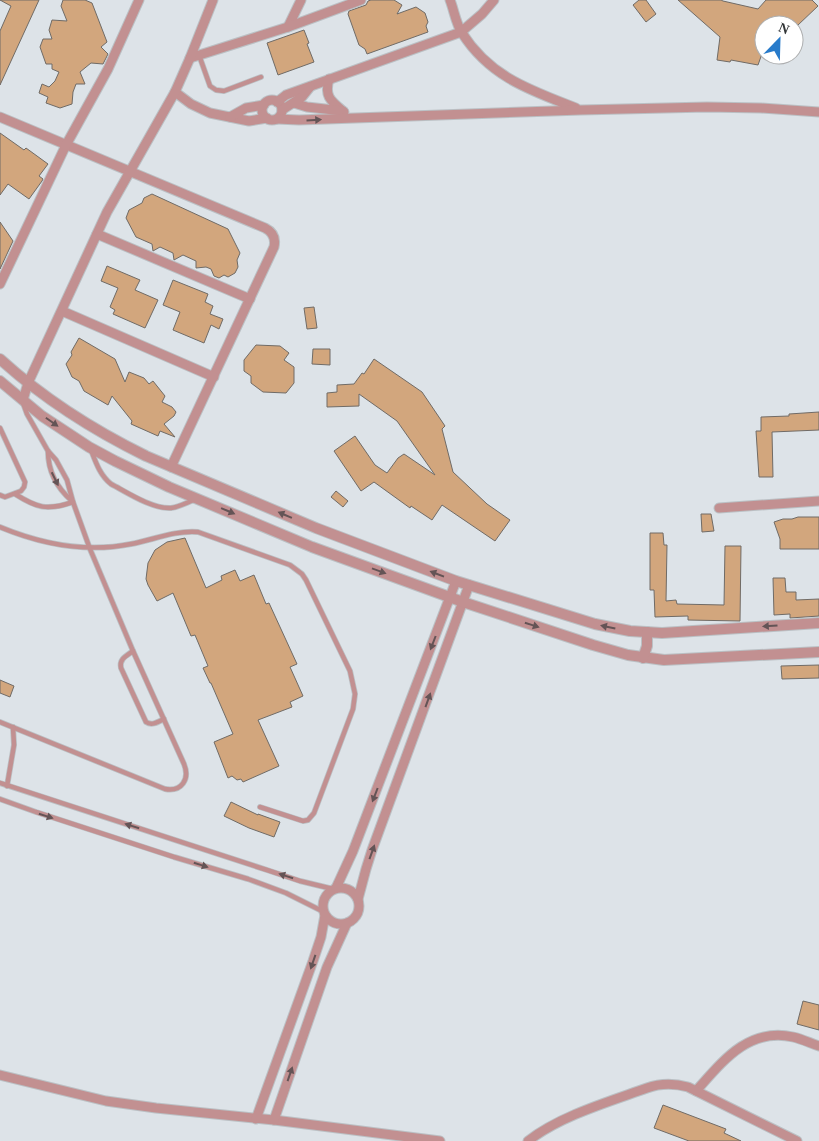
<svg xmlns="http://www.w3.org/2000/svg" width="819" height="1141" font-family="'Times New Roman',serif">
<style>
.building{fill:#d2a67d;stroke:#706b66}
.lines{fill:none;stroke-linecap:round;stroke-linejoin:round}
.service-casing{stroke:#bbc0c4;stroke-width:6}
.minor-casing{stroke:#bbc0c4;stroke-width:11}
.tertiary-casing{stroke:#bbc0c4;stroke-width:12}
.service{stroke:#c29091;stroke-width:4.5}
.minor{stroke:#c29091;stroke-width:9}
.tertiary{stroke:#c29091;stroke-width:10}
.oneway{fill:#645456}
</style>
<rect width="100%" height="100%" fill="#dde3e8"/>
<!-- building -->
<g class="building">
<path d="M0 0H39L0 85V31L11 6Z"/>
<path d="M63 0H85L92 3 107 42 101 47 108 54 103 64 91 63 80 72 85 84H76L73 92 72 104 60 108 46 103 48 97 39 93 42 84 49 87 55 81 59 72 52 69V64H46L40 47 43 39H52L49 30 52 20 67 21 61 6Z"/>
<path d="M371 0H394L402 5 397 14 416 7 425 13 428 22 426 26 428 32 367 54 365 49 359 45 348 14 349 11 366 5 368 1Z"/>
<path d="M639 0H646L656 14 646 22 633 5Z"/>
<path d="M678 0H721L723 1 758 9 766 0H812L818 6 798 25H764V48L758 65 731 60 730 62 717 60 720 37Z"/>
<path d="M304 30 309 43 307 44 314 62 278 75 267 43Z"/>
<path d="M0 133 24 150 26 148 48 164 39 176 43 179 42 181 29 199 8 184 0 195Z"/>
<path d="M152 194 228 229 240 253 237 260 238 267 235 273 228 277 224 275 219 278 214 276 211 269 206 267 196 268V261L183 255 174 260 173 253 160 247 153 251 152 244 136 237 126 218 129 210 142 203 144 198Z"/>
<path d="M0 222 13 241 0 269Z"/>
<path d="M107 266 140 280 135 290 158 300 145 328 113 314 115 310 110 307 118 288 101 281Z"/>
<path d="M173 280 208 294 205 302 213 306 210 314 223 319 219 329 211 325 204 343 173 330 180 312 163 305Z"/>
<path d="M314 307 317 328 307 329 304 308Z"/>
<path d="M79 338 115 359 125 382 129 372 144 378 149 384 153 381 165 396 162 402 172 407 176 412 174 416 164 424 175 437 160 431 158 436 131 424 132 421 112 396 108 405 84 391 79 381 72 377 66 364 72 355 71 352Z"/>
<path d="M256 345 280 346 289 353 284 360 294 367V383L286 393 263 392 251 383V376L244 371V360Z"/>
<path d="M313 349H330V365L312 364Z"/>
<path d="M374 359 422 392 445 426 442 429 453 472 487 504 510 520 495 541 442 505 432 520 411 506 410 508 374 482 361 491 334 451 355 436 375 465 387 473 398 458 404 454 435 475 397 421 359 394V406L327 407V393L337 392V385L354 384 362 373 364 374Z"/>
<path d="M819 412V430L772 432 773 477H759L756 431H761V417L789 416V414Z"/>
<path d="M336 491 348 501 343 507 331 497Z"/>
<path d="M701 514H711L714 531 702 532Z"/>
<path d="M798 517H819V549H780V539L774 522 783 519H792Z"/>
<path d="M650 533H663L664 545H667L666 601 676 600 677 604 724 605 725 546H741L740 621 688 620V616L655 617 654 590H650Z"/>
<path d="M185 538 206 588 222 580 221 576 235 570 240 581 254 575 266 604 269 603 297 664 290 667 303 696 290 702 292 707 258 720 279 766 243 782 241 779 237 780 232 776 228 778 214 742 233 734 211 683H210L203 668 208 666 195 635 191 636 173 593 157 601 148 585 146 579 148 563 155 550 167 542Z"/>
<path d="M773 578H785L786 592H796V600L819 599V616L790 618V614L774 615Z"/>
<path d="M819 665V678L782 679 781 666Z"/>
<path d="M0 680 14 686 10 697 0 693Z"/>
<path d="M231 802 258 815V814L280 822 274 837 249 828 224 816Z"/>
<path d="M803 1001 819 1005V1030L797 1024Z"/>
<path d="M663 1105 726 1129 724 1133 741 1141H689L654 1128Z"/>
</g>
<g class="lines">
<!-- service casing -->
<g class="service-casing">
<g id="service">
<path d="M199 55 210 86 216 90 224 91 261 77"/>
<path d="M0 428 25 482 24 487 21 491 5 497 0 495"/>
<path d="M91 450C96 463 100 475 111 484 128 493 152 509 171 508 179 507 186 503 194 500"/>
<path d="M48 451C48 471 57 488 72 501"/>
<path d="M15 494C37 508 47 511 73 502"/>
<path d="M0 527C41 544 86 553 131 544 153 540 175 530 198 532L290 565 302 574 306 580 350 671 355 694 353 709 314 813 308 820 303 821 260 807"/>
<path d="M133 651C126 656 119 659 121 668L146 722C152 726 158 722 164 719"/>
<path d="M0 722 165 789C182 792 190 779 184 764L133 651 90 549 73 502 67 480 56 460 48 451 27 414 23 403"/>
<path d="M0 783 267 870 300 881 333 889"/>
<path d="M7 786 14 745 13 727"/>
<path d="M0 799 36 812 174 857 248 879 286 893 324 912"/>
</g>
</g>
<!-- minor casing -->
<g class="minor-casing">
<g id="minor">
<path d="M450 0C454 10 456 24 462 33 490 77 530 90 576 108"/>
<path d="M288 27 301 0"/>
<path d="M190 58 288 27 361 0"/>
<path d="M329 79C324 97 331 101 344 112"/>
<path d="M175 92 191 104 210 113 249 121 267 118"/>
<circle cx="272" cy="110" r="10"/>
<path d="M277 102 286 95 461 32 482 14 494 0"/>
<path d="M294 103 307 107 343 111"/>
<path d="M282 110 302 97 310 87"/>
<path d="M0 117 265 228C273 232 276 238 274 247L171 467"/>
<path d="M230 117 246 108 264 105"/>
<path d="M277 119 299 120 581 110 707 107 761 108 819 112"/>
<path d="M97 234 250 299"/>
<path d="M0 284 66 145 108 69 139 0"/>
<path d="M62 311 214 377"/>
<path d="M23 400 28 383 107 212 175 92 190 58 213 0"/>
<path d="M719 508 819 501"/>
<circle cx="341" cy="906" r="18"/>
<path d="M336 888 353 851 456 581"/>
<path d="M358 899 366 869 372 850 469 585"/>
<path d="M0 1075 106 1101 156 1108 274 1120 440 1141"/>
<path d="M696 1091C722 1062 748 1027 793 1037 802 1039 810 1043 819 1046"/>
<path d="M256 1119 313 961 321 937 325 915"/>
<path d="M274 1120 327 967 347 923"/>
<path d="M528 1141C560 1116 608 1102 647 1088 661 1083 673 1083 688 1087L797 1141"/>
</g>
</g>
<!-- tertiary casing -->
<g class="tertiary-casing">
<g id="tertiary">
<path d="M0 359C44 399 93 430 146 456L316 528 456 581 595 624 630 631 662 633 819 623"/>
<path d="M0 381 42 416 89 447 115 461 169 487 312 547 463 602 593 645 628 655 664 660 819 652"/>
<path d="M643 658 647 646V632"/>
</g>
</g>
<!-- service -->
<use href="#service" class="service"/>
<!-- minor -->
<use href="#minor" class="minor"/>
<!-- tertiary -->
<use href="#tertiary" class="tertiary"/>
</g>
<!-- one-way arrows -->
<defs><path id="oneway-solid" d="M-6-.8H1V-3.2L6.5 0L1 3.2V.8H-6Z" transform="scale(1.25)"/></defs>
<g class="oneway">
<use href="#oneway-solid" transform="translate(314 120) rotate(-3)"/>
<use href="#oneway-solid" transform="translate(52 422) rotate(35)"/>
<use href="#oneway-solid" transform="translate(55 479) rotate(64)"/>
<use href="#oneway-solid" transform="translate(228 511) rotate(23)"/>
<use href="#oneway-solid" transform="translate(285 515) rotate(-157)"/>
<use href="#oneway-solid" transform="translate(379 571) rotate(20)"/>
<use href="#oneway-solid" transform="translate(437 574) rotate(-159)"/>
<use href="#oneway-solid" transform="translate(532 625) rotate(18)"/>
<use href="#oneway-solid" transform="translate(770 626) rotate(176)"/>
<use href="#oneway-solid" transform="translate(608 627) rotate(-168)"/>
<use href="#oneway-solid" transform="translate(433 643) rotate(111)"/>
<use href="#oneway-solid" transform="translate(428 700) rotate(-70)"/>
<use href="#oneway-solid" transform="translate(375 795) rotate(111)"/>
<use href="#oneway-solid" transform="translate(46 816) rotate(18)"/>
<use href="#oneway-solid" transform="translate(132 826) rotate(-162)"/>
<use href="#oneway-solid" transform="translate(372 852) rotate(-70)"/>
<use href="#oneway-solid" transform="translate(201 865) rotate(17)"/>
<use href="#oneway-solid" transform="translate(286 876) rotate(-162)"/>
<use href="#oneway-solid" transform="translate(313 962) rotate(109)"/>
<use href="#oneway-solid" transform="translate(290 1074) rotate(-71)"/>
</g>
<!-- north arrow -->
<g transform="translate(779 40) rotate(23)"><circle r="24" fill="#ffffff" stroke="#adaeaf"/>
<path d="M0-4L9 19L0 12L-9 19Z" fill="#287bca"/>
<text y="-8" font-size="14" font-weight="bold" text-anchor="middle" fill="#313436">N</text>
</g>
</svg>
